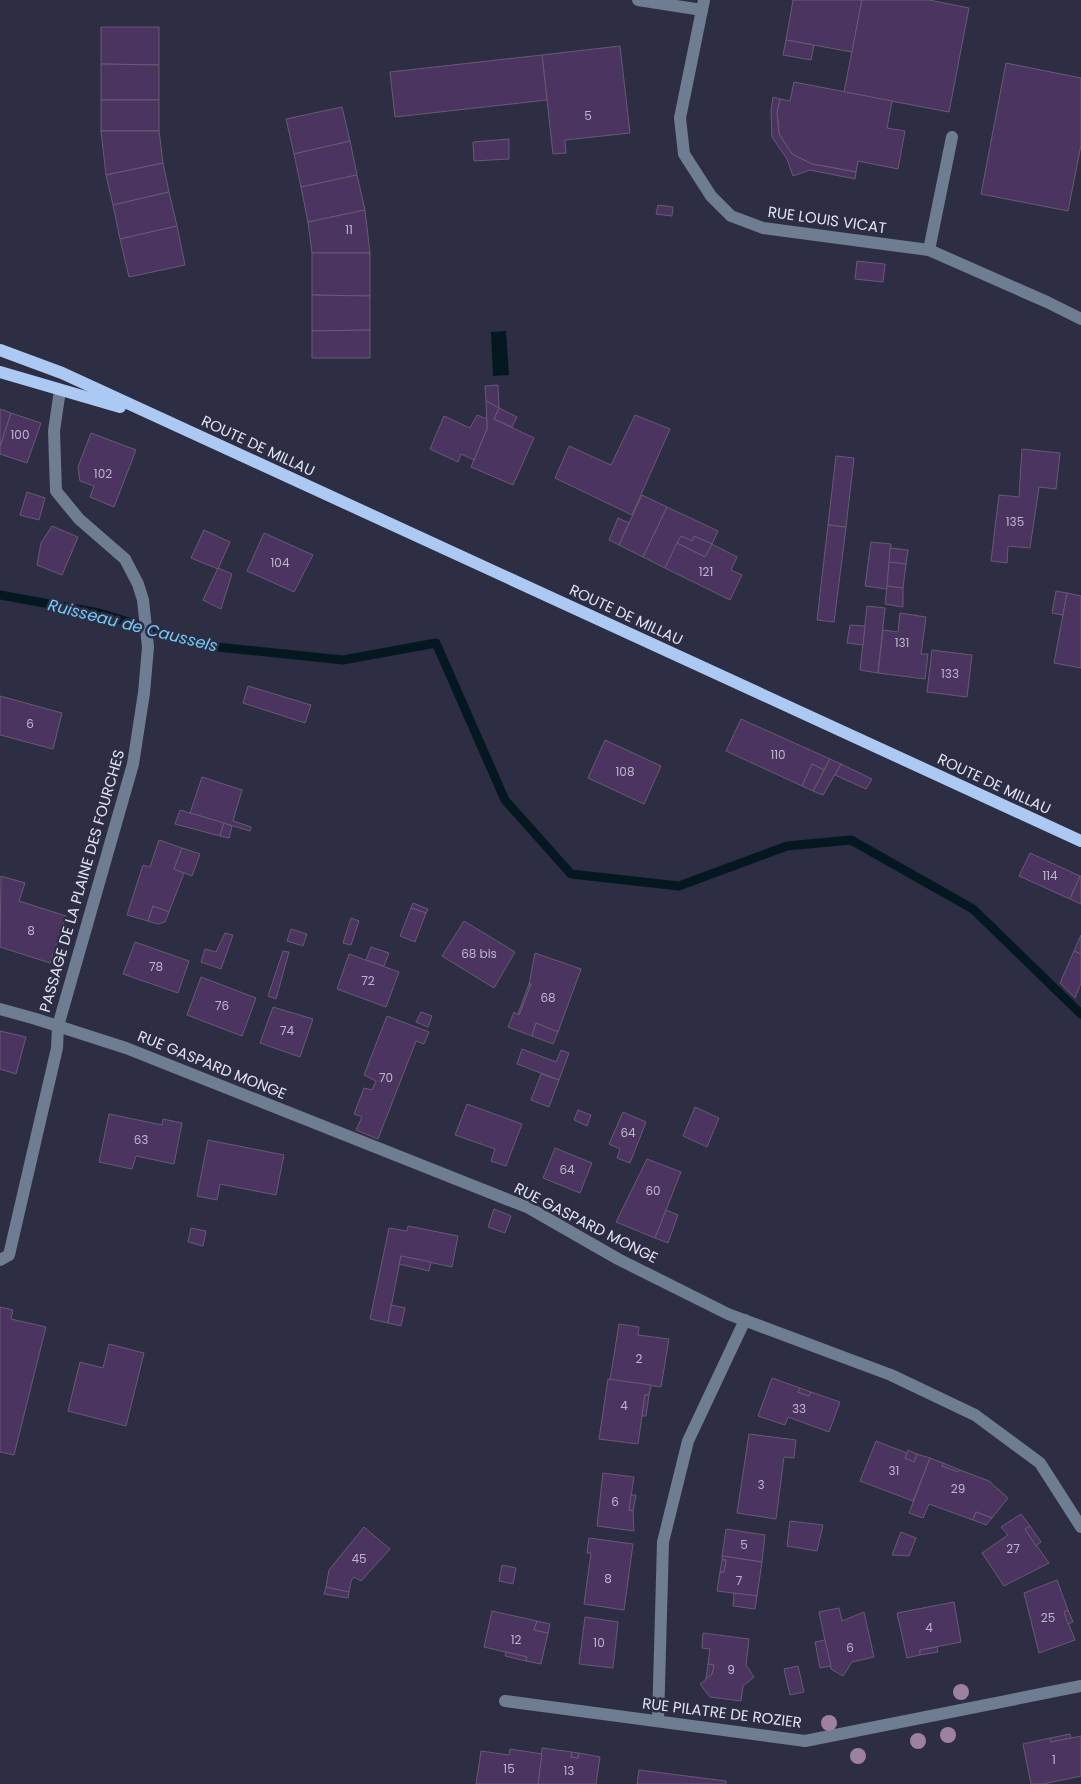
<svg xmlns="http://www.w3.org/2000/svg" width="1081" height="1784" font-family="Poppins,sans-serif">
<style>
.water{fill:#051821}
.lines{fill:none;stroke-linecap:round;stroke-linejoin:round}
.stream{stroke:#051821;stroke-width:9}
.building{fill:#4c3461;stroke:#665b72}
.minor{stroke:#6e7d91;stroke-width:12}
.major{stroke:#abc9f3;stroke-width:12}
.tree{fill:#9e80a3}
.labels{text-anchor:middle;stroke-width:5;stroke-linejoin:round;paint-order:stroke}
.number-label{font-size:12px;fill:#bcb7ce}
.street-label{font-size:15px;fill:#e2e3f2;stroke:#2d2e44}
.water-label{font-size:16px;font-style:italic;fill:#71cdfb;stroke:#2d2e44}
</style>
<rect width="100%" height="100%" fill="#2d2e44"/>
<!-- water -->
<path class="water" d="M506 331 509 375 493 376 491 332Z"/>
<g class="lines">
<!-- stream -->
<path class="stream" d="M0 595 99 613 207 646 343 660 436 643 505 800 571 874 679 886 787 846 851 840 973 909 1081 1014"/>
</g>
<!-- building -->
<g class="building">
<path d="M793 0H862L852 52 786 40Z"/>
<path d="M862 0H929L969 8 949 112 844 92Z"/>
<path d="M101 27H159V65L101 64Z"/>
<path d="M786 40 814 45 811 60 783 55Z"/>
<path d="M620 46 630 133 565 140 566 153 553 154 542 55Z"/>
<path d="M542 55 547 100 395 117 390 72Z"/>
<path d="M1006 63 1081 78V145L1068 211 981 194Z"/>
<path d="M101 64 159 65V100H101Z"/>
<path d="M794 82 892 101 887 128 905 131 898 169 858 161 856 172 812 164 792 154 779 134 777 112 780 99 790 101Z"/>
<path d="M773 97 780 99 777 112 779 134 792 154 812 164 856 172 855 179 810 170 793 176 787 159 772 137 771 111Z"/>
<rect x="101" y="100" width="58" height="31"/>
<path d="M342 107 350 141 294 154 286 119Z"/>
<path d="M101 131H159L163 163 106 175Z"/>
<path d="M509 139V159L474 161 473 142Z"/>
<path d="M350 141 357 175 301 187 294 154Z"/>
<path d="M163 163 169 192 113 205 106 175Z"/>
<path d="M357 175 365 210 308 222 301 187Z"/>
<path d="M169 192 177 226 120 239 113 205Z"/>
<path d="M658 205 673 207 672 216 656 214Z"/>
<path d="M365 210 370 253H312L308 222Z"/>
<path d="M177 226 185 265 129 277 120 239Z"/>
<path d="M312 253H370V296L312 295Z"/>
<path d="M857 261 885 264 883 282 855 279Z"/>
<path d="M312 295 370 296V330L312 331Z"/>
<path d="M370 330V358H312V331Z"/>
<path d="M498 385 499 408 486 401 485 386Z"/>
<path d="M486 401 499 408 494 419 534 438 513 485 471 467 487 429Z"/>
<path d="M499 408 517 417 512 427 494 419Z"/>
<path d="M0 409 11 413 0 447Z"/>
<path d="M11 413 41 423 27 463 0 454V447Z"/>
<path d="M477 415 487 419V429L474 460 461 454 458 462 430 449 444 416 470 428Z"/>
<path d="M635 415 670 429 632 515 555 478 569 446 611 465Z"/>
<path d="M91 433 136 450 114 507 90 497 94 486 80 481 78 467Z"/>
<path d="M1022 449 1060 453 1056 489 1039 487 1030 548 1008 546 1007 563 991 561 999 495 1019 497Z"/>
<path d="M836 456 854 458 846 527 828 525Z"/>
<path d="M27 492 45 498 39 520 20 515Z"/>
<path d="M642 495 667 507 643 557 619 545Z"/>
<path d="M667 507 718 531 712 544 694 536 692 541 681 536 665 568 643 557Z"/>
<path d="M618 518 629 523 619 545 609 540Z"/>
<path d="M828 525 846 527 834 622 817 620Z"/>
<path d="M52 526 78 537 62 575 37 565 41 543Z"/>
<path d="M204 530 230 542 218 569 191 558Z"/>
<path d="M264 533 313 555 294 592 247 571Z"/>
<path d="M681 536 692 541 694 536 712 544 705 557 677 543Z"/>
<path d="M871 542 891 544 887 589 865 586Z"/>
<path d="M677 543 705 557 712 544 737 557 731 570 742 575 730 600 665 568Z"/>
<path d="M890 548 908 550 906 564 889 562Z"/>
<path d="M889 562 906 564 903 588 887 586Z"/>
<path d="M218 568 232 574 221 609 203 600Z"/>
<path d="M887 586 903 588V607L885 604Z"/>
<path d="M1056 591 1067 593 1063 615 1052 613Z"/>
<path d="M1067 593 1081 596V668L1054 663Z"/>
<path d="M867 606 885 608 878 673 860 670Z"/>
<path d="M900 613 926 617 921 654H928L925 679 878 673 883 630 898 632Z"/>
<path d="M850 625 865 626 863 645 847 643Z"/>
<path d="M932 650 972 655 967 697 927 692Z"/>
<path d="M248 686 311 705 305 723 243 703Z"/>
<path d="M0 696 62 713 53 749 0 735Z"/>
<path d="M741 719 830 759 824 770 812 764 802 786 726 751Z"/>
<path d="M605 740 661 766 644 804 588 778Z"/>
<path d="M830 759 841 764 823 795 813 791Z"/>
<path d="M812 764 824 770 813 791 802 786Z"/>
<path d="M841 764 872 779 866 789 835 775Z"/>
<path d="M202 777 242 790 233 821 251 827 250 831 190 813Z"/>
<path d="M180 810 224 823 220 836 175 824Z"/>
<path d="M224 823 232 826 229 838 220 836Z"/>
<path d="M159 840 182 848 174 869 184 873 169 912 153 906 148 921 127 915 143 865 150 867Z"/>
<path d="M182 848 200 854 192 876 174 869Z"/>
<path d="M1030 853 1080 876 1070 899 1019 876Z"/>
<path d="M1 876 25 883 19 901 66 916 50 963 0 947Z"/>
<path d="M1080 876H1081V904L1070 899Z"/>
<path d="M413 903 428 909 426 913 411 908Z"/>
<path d="M153 906 169 912 165 922 158 924 148 921Z"/>
<path d="M411 908 426 913 415 942 400 936Z"/>
<path d="M351 918 359 921 351 945 343 943Z"/>
<path d="M464 921 515 952 494 988 442 956Z"/>
<path d="M291 929 307 934 303 946 287 941Z"/>
<path d="M225 933 233 935 221 969 201 962 205 949 216 952Z"/>
<path d="M1081 935V954L1074 951Z"/>
<path d="M135 942 189 961 178 993 123 974Z"/>
<path d="M371 947 389 953 384 966 366 960Z"/>
<path d="M283 951 289 952 276 999 268 996Z"/>
<path d="M1074 951 1081 954V983L1075 998 1060 983Z"/>
<path d="M535 953 581 969 558 1032 536 1023 532 1036 508 1027 514 1012 519 1015 531 984H529Z"/>
<path d="M349 954 399 972 386 1007 337 989Z"/>
<path d="M201 977 256 998 242 1036 187 1015Z"/>
<path d="M529 984H531L519 1015 518 1014Z"/>
<path d="M273 1007 313 1019 300 1057 260 1043Z"/>
<path d="M421 1012 432 1016 428 1027 416 1022Z"/>
<path d="M387 1016 429 1032 424 1044 416 1041 378 1139 356 1130 362 1117 354 1114 364 1088 372 1090 376 1081 364 1075Z"/>
<path d="M536 1023 558 1032 553 1044 532 1036Z"/>
<path d="M0 1031 26 1037 16 1074 0 1069Z"/>
<path d="M522 1049 556 1062 561 1050 569 1053 559 1080 517 1064Z"/>
<path d="M541 1074 559 1080 549 1107 531 1100Z"/>
<path d="M467 1104 522 1124 506 1166 491 1161 495 1149 455 1135Z"/>
<path d="M695 1107 719 1118 707 1147 683 1136Z"/>
<path d="M578 1110 591 1115 587 1126 574 1120Z"/>
<path d="M623 1112 646 1122 630 1163 617 1158 620 1149 609 1144Z"/>
<path d="M109 1114 162 1125 163 1119 182 1123 174 1164 136 1156 132 1169 99 1162Z"/>
<path d="M208 1140 284 1155 276 1195 220 1184 217 1200 197 1196Z"/>
<path d="M555 1148 592 1163 580 1193 543 1178Z"/>
<path d="M647 1159 681 1172 655 1238 616 1222Z"/>
<path d="M494 1209 511 1216 505 1233 488 1227Z"/>
<path d="M666 1210 678 1215 668 1243 655 1238Z"/>
<path d="M408 1226 458 1236 452 1267 401 1256 388 1323 370 1319 389 1228 407 1231Z"/>
<path d="M191 1228 206 1231 203 1246 188 1242Z"/>
<path d="M401 1256 431 1262 429 1271 399 1264Z"/>
<path d="M391 1305 405 1308 401 1326 388 1323Z"/>
<path d="M0 1307 13 1310 11 1319 46 1327 14 1455 0 1452Z"/>
<path d="M619 1324 639 1327 638 1335 669 1339 661 1387 610 1380Z"/>
<path d="M109 1344 144 1353 126 1426 68 1411 80 1362 103 1368Z"/>
<path d="M772 1378 800 1388 798 1392 809 1396 811 1392 840 1402 829 1432 788 1417 785 1425 758 1416Z"/>
<path d="M608 1379 651 1385 649 1395H645L638 1444 599 1439Z"/>
<path d="M800 1388 811 1392 809 1396 798 1392Z"/>
<path d="M645 1395H649L646 1416H642Z"/>
<path d="M749 1434 796 1440 794 1458 784 1457 776 1519 737 1513Z"/>
<path d="M876 1441 907 1453 905 1458 914 1462 917 1454 930 1458 913 1501 860 1481Z"/>
<path d="M908 1450 917 1454 914 1462 905 1458Z"/>
<path d="M930 1458 943 1463 942 1466 958 1472 960 1470 989 1481 1008 1498 992 1518 976 1512 973 1520 929 1504 923 1518 909 1513Z"/>
<path d="M943 1463 960 1470 958 1472 942 1466Z"/>
<path d="M603 1473 634 1477 629 1510 633 1511 634 1531 597 1526Z"/>
<path d="M631 1495H636L633 1511 629 1510Z"/>
<path d="M976 1512 992 1518 986 1525 973 1520Z"/>
<path d="M1021 1514 1030 1526 1025 1529 1049 1563 1004 1586 982 1553 1008 1535 1001 1527Z"/>
<path d="M790 1521 823 1525 817 1551 787 1546Z"/>
<path d="M1030 1526 1041 1542 1036 1546 1025 1529Z"/>
<path d="M364 1527 390 1549 361 1581 354 1577 351 1581 349 1592 326 1587 329 1570Z"/>
<path d="M726 1529 765 1535 762 1562 722 1556Z"/>
<path d="M901 1532 916 1538 909 1556 892 1555Z"/>
<path d="M589 1538 633 1544 624 1610 584 1604 591 1553H587Z"/>
<path d="M722 1556 762 1562 757 1596 717 1591 720 1572H724L726 1560H722Z"/>
<path d="M722 1560H726L724 1572H720Z"/>
<path d="M502 1565 516 1568 513 1584 499 1581Z"/>
<path d="M1057 1580 1068 1610 1064 1612 1075 1640 1039 1653 1024 1593Z"/>
<path d="M326 1587 349 1592 348 1598 324 1594Z"/>
<path d="M734 1593 757 1596 755 1609 733 1606Z"/>
<path d="M954 1602 961 1642 920 1650V1655L907 1658 897 1613Z"/>
<path d="M839 1608 842 1621 864 1612 874 1657 852 1662 843 1676 831 1669 819 1612Z"/>
<path d="M1068 1610 1073 1622 1068 1624 1064 1612Z"/>
<path d="M492 1611 537 1621 534 1630 548 1633 541 1664 526 1661 527 1657 484 1647Z"/>
<path d="M585 1617 618 1622 613 1668 579 1664Z"/>
<path d="M537 1621 550 1624 548 1633 534 1630Z"/>
<path d="M703 1633 749 1639 746 1665 754 1677 743 1686 741 1701 710 1697 700 1684 712 1674 714 1665 708 1664 710 1649 702 1648Z"/>
<path d="M825 1640 831 1666 820 1668 815 1642Z"/>
<path d="M937 1647 938 1652 920 1655V1650Z"/>
<path d="M506 1652 527 1657 526 1661 505 1656Z"/>
<path d="M708 1664 714 1665 712 1674 706 1679Z"/>
<path d="M798 1666 804 1692 790 1695 784 1669Z"/>
<path d="M1070 1734 1071 1738 1051 1742 1050 1738Z"/>
<path d="M1081 1736V1776L1043 1784H1031L1023 1744 1050 1738 1051 1742Z"/>
<path d="M542 1748 572 1752 571 1757 578 1758 579 1753 600 1757 596 1784H538Z"/>
<path d="M510 1749 542 1754 538 1784H476L481 1751 509 1755Z"/>
<path d="M572 1752 579 1753 578 1758 571 1757Z"/>
<path d="M639 1770 726 1781V1784H637Z"/>
</g>
<g class="lines">
<!-- minor -->
<g class="minor">
<path d="M638 0 702 10"/>
<path d="M704 0 680 118 684 154 711 196 731 216 763 228 929 250 1047 302 1081 319"/>
<path d="M929 250 952 137"/>
<path d="M0 1009 36 1019 126 1048 529 1208 618 1259 728 1314 891 1375 975 1415 1040 1463 1081 1527"/>
<path d="M0 1260 9 1255 57 1048 58 1026 133 764 144 693 148 647 143 600 138 584 125 559 79 519 56 491 54 431 60 390"/>
<path d="M505 1701 805 1741 1081 1686"/>
<path d="M658 1721 663 1542 688 1441 745 1320"/>
</g>
<!-- major -->
<g class="major">
<path d="M0 350 62 373 1081 841"/>
<path d="M0 372 120 407"/>
</g>
</g>
<!-- trees -->
<g class="tree">
<circle cx="961" cy="1692" r="8"/>
<circle cx="829" cy="1723" r="8"/>
<circle cx="948" cy="1735" r="8"/>
<circle cx="918" cy="1741" r="8"/>
<circle cx="858" cy="1756" r="8"/>
</g>
<g class="labels">
<!-- number labels -->
<g class="number-label">
<text x="588" y="120">5</text>
<text x="349" y="234">11</text>
<text x="20" y="439">100</text>
<text x="103" y="478">102</text>
<text x="1015" y="526">135</text>
<text x="280" y="567">104</text>
<text x="706" y="576">121</text>
<text x="902" y="647">131</text>
<text x="950" y="678">133</text>
<text x="30" y="728">6</text>
<text x="778" y="759">110</text>
<text x="625" y="776">108</text>
<text x="1050" y="880">114</text>
<text x="31" y="935">8</text>
<text x="479" y="958">68 bis</text>
<text x="156" y="971">78</text>
<text x="368" y="985">72</text>
<text x="548" y="1002">68</text>
<text x="222" y="1010">76</text>
<text x="287" y="1035">74</text>
<text x="386" y="1082">70</text>
<text x="628" y="1137">64</text>
<text x="141" y="1144">63</text>
<text x="567" y="1174">64</text>
<text x="653" y="1195">60</text>
<text x="639" y="1363">2</text>
<text x="624" y="1410">4</text>
<text x="799" y="1413">33</text>
<text x="894" y="1475">31</text>
<text x="761" y="1489">3</text>
<text x="958" y="1493">29</text>
<text x="615" y="1506">6</text>
<text x="744" y="1549">5</text>
<text x="1013" y="1553">27</text>
<text x="359" y="1563">45</text>
<text x="608" y="1583">8</text>
<text x="739" y="1585">7</text>
<text x="1048" y="1622">25</text>
<text x="929" y="1632">4</text>
<text x="516" y="1644">12</text>
<text x="599" y="1647">10</text>
<text x="850" y="1652">6</text>
<text x="731" y="1674">9</text>
<text x="1054" y="1764">1</text>
<text x="509" y="1773">15</text>
<text x="569" y="1775">13</text>
</g>
<!-- street labels -->
<g class="street-label">
<text transform="translate(827 220) rotate(8)" y="5">RUE LOUIS VICAT</text>
<text transform="translate(258 446) rotate(25)" y="5">ROUTE DE MILLAU</text>
<text transform="translate(626 615) rotate(25)" y="5">ROUTE DE MILLAU</text>
<text transform="translate(994 784) rotate(25)" y="5">ROUTE DE MILLAU</text>
<text transform="translate(82 881) rotate(-74)" y="5">PASSAGE DE LA PLAINE DES FOURCHES</text>
<text transform="translate(212 1065) rotate(22)" y="5">RUE GASPARD MONGE</text>
<text transform="translate(586 1223) rotate(27)" y="5">RUE GASPARD MONGE</text>
<text transform="translate(722 1713) rotate(7)" y="5">RUE PILATRE DE ROZIER</text>
</g>
<!-- water labels -->
<g class="water-label">
<text transform="translate(133 625) rotate(14)" y="6">Ruisseau de Caussels</text>
</g>
</g>
</svg>
